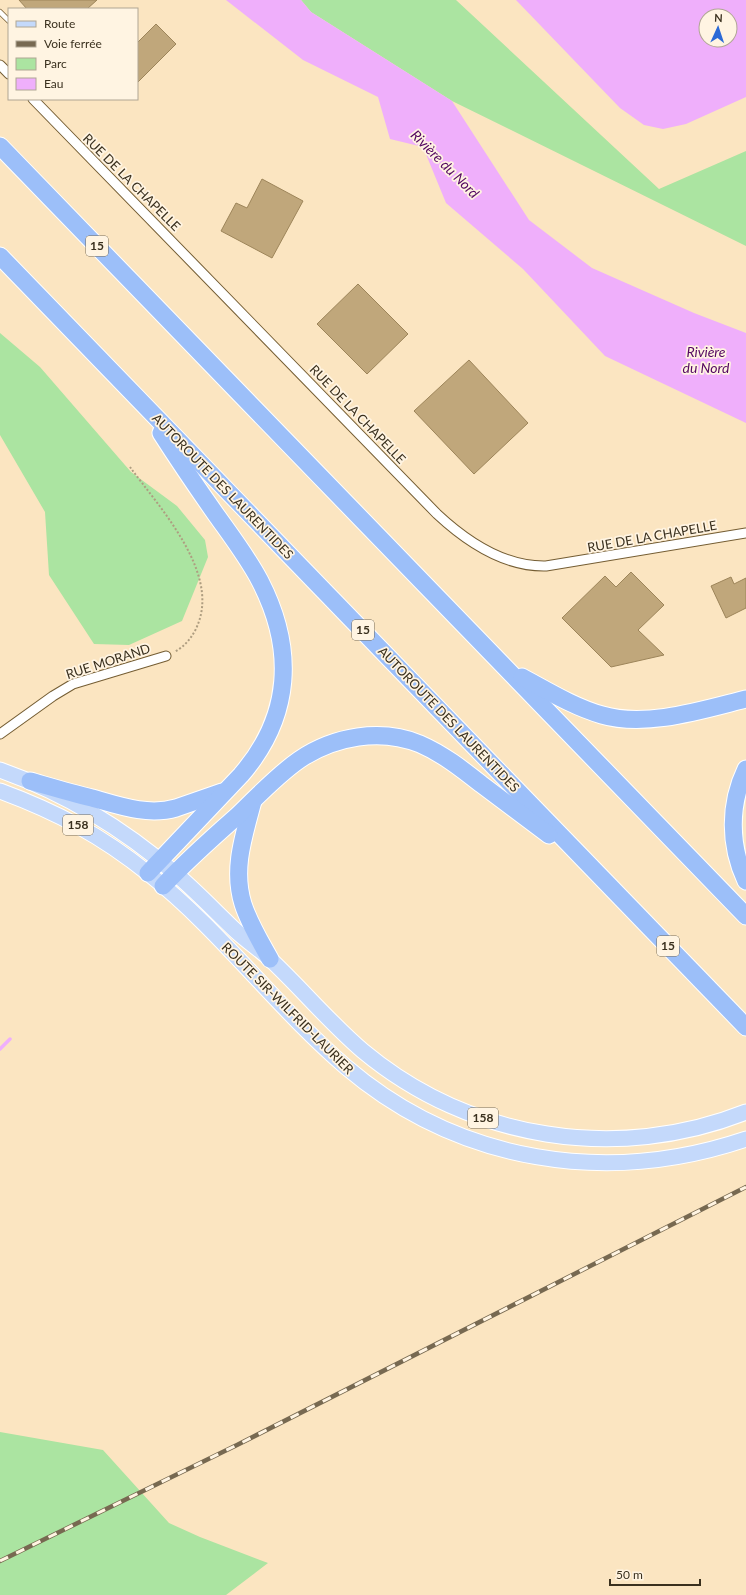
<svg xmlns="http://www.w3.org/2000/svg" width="746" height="1595" font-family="Lato,sans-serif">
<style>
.green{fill:#abe4a1}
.water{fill:#efaffb;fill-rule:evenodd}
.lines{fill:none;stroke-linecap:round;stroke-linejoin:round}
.stream{stroke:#efaffb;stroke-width:3.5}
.building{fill:#c0a77b;stroke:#9d855a}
.lane-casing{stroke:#745d33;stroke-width:6}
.street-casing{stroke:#745d33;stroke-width:11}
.primary-casing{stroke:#fff;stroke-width:17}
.highway-casing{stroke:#fff;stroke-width:19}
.path{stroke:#ae9d80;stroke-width:2;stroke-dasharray:2 2;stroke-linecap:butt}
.lane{stroke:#fff;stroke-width:4.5}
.street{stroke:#fff;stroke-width:9}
.primary{stroke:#c4d9fb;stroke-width:15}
.highway{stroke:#9cbff9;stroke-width:17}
.rail-casing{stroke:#776951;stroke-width:4.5}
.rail{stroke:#fff4e2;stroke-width:3;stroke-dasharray:9;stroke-linecap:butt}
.labels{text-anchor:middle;stroke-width:3.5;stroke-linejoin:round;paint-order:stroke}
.shield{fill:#fff4e2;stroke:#756b59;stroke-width:1}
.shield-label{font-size:12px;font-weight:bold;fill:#3a301e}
.street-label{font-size:13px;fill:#3a301e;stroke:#fff4e2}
.water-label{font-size:14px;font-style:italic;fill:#540761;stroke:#fff4e2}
</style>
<rect width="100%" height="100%" fill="#fbe5c1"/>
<!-- green -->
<g class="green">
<path d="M301 0H456L659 189 746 151V246L452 101 311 12Z"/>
<path d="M0 333 40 367 131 472 177 506 205 540 208 557 182 621 129 645 94 644 49 575 45 512 0 435Z"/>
<path d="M0 1432 103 1450 169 1523 200 1537 268 1563 226 1595H0Z"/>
</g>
<!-- water -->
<g class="water">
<path d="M226 0H301L311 12 452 101 529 220 592 268 694 313 746 333V423L605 356 523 269 446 203 423 147 390 139 378 97 303 60Z"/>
<path d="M516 0H746V97L686 124 663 129 644 125 620 108ZM706 16H730V40H706Z"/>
</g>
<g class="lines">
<!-- stream -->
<path class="stream" d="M0 1049 10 1039"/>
</g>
<!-- building -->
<g class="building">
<path d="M19 0H97L87 9H27Z"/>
<path d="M156 24 176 44 137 83V43Z"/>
<path d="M262 179 303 201 272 258 221 231 236 203 247 208Z"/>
<path d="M358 284 408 334 367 374 317 324Z"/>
<path d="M469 360 528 423 474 474 414 411Z"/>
<path d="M631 572 664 605 638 630 664 655 611 667 562 618 605 576 616 587Z"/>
<path d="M731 577 734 584 746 578V608L726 618 711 586Z"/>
</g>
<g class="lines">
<!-- lane casing -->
<g class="lane-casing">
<path id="lane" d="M0 12 9 21"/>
</g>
<!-- street casing -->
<g class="street-casing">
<g id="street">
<path d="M0 65 9 74"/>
<path d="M33 99 437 514C467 542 504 567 546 566L746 533"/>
<path d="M0 734 53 696 73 684 166 656"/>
</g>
</g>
<!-- primary casing -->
<g class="primary-casing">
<g id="primary">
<path d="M0 770C65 793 124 829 176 874 197 892 216 912 236 931 247 941 259 949 270 959 302 989 330 1023 363 1051 470 1140 618 1163 746 1112"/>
<path d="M0 791C57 812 102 836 149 874 221 931 276 1007 346 1067 459 1163 607 1186 746 1139"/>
</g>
</g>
<!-- highway casing -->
<g class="highway-casing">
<g id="highway">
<path d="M0 146 746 916"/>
<path d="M0 256 746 1027"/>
<path d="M522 677C548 691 574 707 602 715 646 728 702 710 746 699"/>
<path d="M746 769C729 804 729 845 746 881"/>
<path d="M30 781C51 787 71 793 92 798 120 806 148 816 176 808L222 792"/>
<path d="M253 801C244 835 232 869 243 904 249 923 260 941 270 959"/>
<path d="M148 873 241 775C292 716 295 649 260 581 248 558 232 537 217 516 198 489 179 461 161 433"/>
<path d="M163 886C186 861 211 839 236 817 256 798 276 776 299 760 334 736 381 728 420 744 443 754 462 769 481 784 504 801 526 818 549 835"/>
</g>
</g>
<!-- path -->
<path class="path" d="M130 467C159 507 219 571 198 624 194 635 185 647 174 652"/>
<!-- lane -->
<use href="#lane" class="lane"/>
<!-- street -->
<use href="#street" class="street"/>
<!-- primary -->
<use href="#primary" class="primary"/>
<!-- highway -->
<use href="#highway" class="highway"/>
<!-- rail casing -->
<g class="rail-casing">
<path id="rail" d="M0 1561 237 1445 746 1187"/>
</g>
<!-- rail -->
<use href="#rail" class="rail"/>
</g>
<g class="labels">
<!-- shield labels -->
<g class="shield">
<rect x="86" y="236" width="22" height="20" rx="3"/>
<rect x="352" y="620" width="22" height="20" rx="3"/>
<rect x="63" y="815" width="30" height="20" rx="3"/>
<rect x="657" y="936" width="22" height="20" rx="3"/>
<rect x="468" y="1108" width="30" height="20" rx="3"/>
</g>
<g class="shield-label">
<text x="97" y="250">15</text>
<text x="363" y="634">15</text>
<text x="78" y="829">158</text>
<text x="668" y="950">15</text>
<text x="483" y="1122">158</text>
</g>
<!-- street labels -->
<g class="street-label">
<text transform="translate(132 182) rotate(45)" y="5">RUE DE LA CHAPELLE</text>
<text transform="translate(358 414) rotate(46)" y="5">RUE DE LA CHAPELLE</text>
<text transform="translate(223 486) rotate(46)" y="5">AUTOROUTE DES LAURENTIDES</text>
<text transform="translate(652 536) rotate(-10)" y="5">RUE DE LA CHAPELLE</text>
<text transform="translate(108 661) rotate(-18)" y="5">RUE MORAND</text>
<text transform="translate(449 719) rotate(46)" y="5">AUTOROUTE DES LAURENTIDES</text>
<text transform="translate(288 1008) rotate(45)" y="5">ROUTE SIR-WILFRID-LAURIER</text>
</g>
<!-- water labels -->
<g class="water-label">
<text transform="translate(445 164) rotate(45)" y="5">Rivière du Nord</text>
<text x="706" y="357">Rivière<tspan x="706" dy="16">du Nord</tspan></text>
</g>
</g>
<!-- legend -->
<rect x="8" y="8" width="130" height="92" fill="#fff4e2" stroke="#b0a694"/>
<rect x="16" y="21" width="20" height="6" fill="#c4d9fb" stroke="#b0a694"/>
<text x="44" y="28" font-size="12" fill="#3a301e">Route</text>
<rect x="16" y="41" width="20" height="6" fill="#776951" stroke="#b0a694"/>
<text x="44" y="48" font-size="12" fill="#3a301e">Voie ferrée</text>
<rect x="16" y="58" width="20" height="12" fill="#abe4a1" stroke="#b0a694"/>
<text x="44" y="68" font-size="12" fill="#3a301e">Parc</text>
<rect x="16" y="78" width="20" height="12" fill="#efaffb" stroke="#b0a694"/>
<text x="44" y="88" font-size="12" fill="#3a301e">Eau</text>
<!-- north arrow -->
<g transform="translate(718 28) rotate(3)"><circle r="19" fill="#fff4e2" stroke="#b0a694"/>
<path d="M0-3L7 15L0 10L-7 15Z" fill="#2b69d6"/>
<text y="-6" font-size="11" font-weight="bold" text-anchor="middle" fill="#3a301e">N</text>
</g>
<!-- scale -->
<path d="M610 1579v6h90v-6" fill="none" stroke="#3a301e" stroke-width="2"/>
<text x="616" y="1579" font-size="12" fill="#3a301e" stroke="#fff4e2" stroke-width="3" paint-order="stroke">50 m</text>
</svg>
